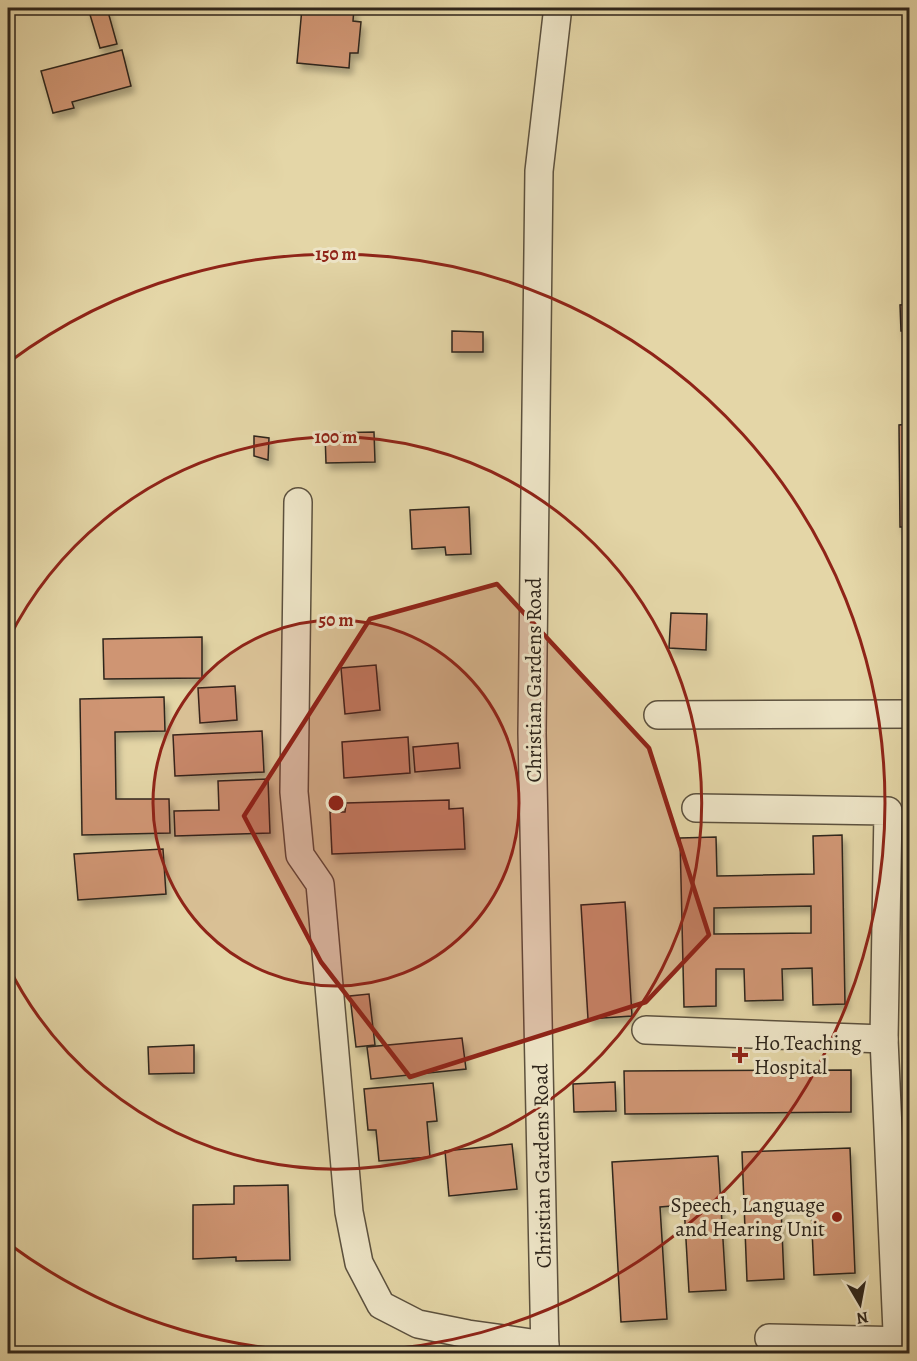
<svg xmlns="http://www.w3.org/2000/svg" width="917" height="1361" font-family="Alegreya,serif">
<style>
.building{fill:#cf9573;stroke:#2e251b;stroke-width:1.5;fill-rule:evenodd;filter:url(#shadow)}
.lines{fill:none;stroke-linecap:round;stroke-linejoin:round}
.minor-casing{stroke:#5c513e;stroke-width:30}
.minor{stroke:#ede4c6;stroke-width:27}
.marked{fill:#8f2418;fill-opacity:0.2;stroke:#8f2418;stroke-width:4.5;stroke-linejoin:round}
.ring{fill:none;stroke:#8f2418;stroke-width:3}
.poi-dot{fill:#8f2418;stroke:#ede4c6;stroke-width:2}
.labels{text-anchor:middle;stroke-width:6;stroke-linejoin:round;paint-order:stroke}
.street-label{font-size:21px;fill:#2e251b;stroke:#ede4c6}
.poi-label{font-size:21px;fill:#2e251b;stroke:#ede4c6;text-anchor:start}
.centre{fill:#8f2418;stroke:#ede4c6;stroke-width:3}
.ring-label{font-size:18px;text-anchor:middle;font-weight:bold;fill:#8f2418;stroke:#ede4c6;stroke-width:6;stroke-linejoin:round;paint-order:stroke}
</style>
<defs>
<filter id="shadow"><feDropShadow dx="3.5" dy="6" stdDeviation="3" flood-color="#0004"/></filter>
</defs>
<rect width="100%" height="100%" fill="#e4d6a7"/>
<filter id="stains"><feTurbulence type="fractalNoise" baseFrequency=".00333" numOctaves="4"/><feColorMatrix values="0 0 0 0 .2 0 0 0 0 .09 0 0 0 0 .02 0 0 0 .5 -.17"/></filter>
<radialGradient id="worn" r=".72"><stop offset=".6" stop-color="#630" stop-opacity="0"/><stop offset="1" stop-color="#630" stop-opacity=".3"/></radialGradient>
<!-- building -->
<g class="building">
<path d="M88 8H107L117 44 100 48Z"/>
<path d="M302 8H354L353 21 361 22 358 53H350L349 68 297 63Z"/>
<path d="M122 50 131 86 72 102 74 108 53 113 41 71Z"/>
<path d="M910 304V331H901L900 305Z"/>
<path d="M452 331 483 332V352H452Z"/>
<path d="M910 424V527H900L899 425Z"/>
<path d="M374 432 375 462 326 463 325 433Z"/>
<path d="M254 436 269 438 268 460 254 456Z"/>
<path d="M469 507 471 554 446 555 445 547 412 549 410 510Z"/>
<path d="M671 613 707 614 706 650 669 648Z"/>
<path d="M202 637V678L104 679 103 639Z"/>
<path d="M376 665 380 710 345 714 341 668Z"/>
<path d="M235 686 237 720 200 723 198 688Z"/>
<path d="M164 697 165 731 115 732 116 799H169L170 833 82 835 80 699Z"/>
<path d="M262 731 264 772 175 776 173 735Z"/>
<path d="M408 737 410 773 344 778 342 742Z"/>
<path d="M458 743 460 768 415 772 413 747Z"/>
<path d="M268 779 270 833 175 836 174 811 219 810 218 781Z"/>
<path d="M449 800V809L463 808 465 849 332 854 330 812H345L346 803Z"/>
<path d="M842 835 845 1004 813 1005 812 968 782 969 783 1000 745 1001 744 969H716V1006L684 1007 680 838 716 837 717 876 814 874 813 836ZM811 906V933L714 934V908Z"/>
<path d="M163 849 166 894 78 900 74 854Z"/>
<path d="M625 902 632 1016 588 1019 581 905Z"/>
<path d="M369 994 375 1045 356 1047 350 996Z"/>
<path d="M462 1038 466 1069 371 1079 367 1047Z"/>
<path d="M194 1045V1073L149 1074 148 1047Z"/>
<path d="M851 1070V1112L625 1114 624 1071Z"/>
<path d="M615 1082 616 1111 574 1112 573 1084Z"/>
<path d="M433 1083 437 1121 427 1122 430 1157 379 1161 376 1130H368L364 1089Z"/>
<path d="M512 1144 517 1189 449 1196 445 1151Z"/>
<path d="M850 1148 855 1273 814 1275 811 1206 781 1207 784 1279 747 1281 742 1152Z"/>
<path d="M718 1156 726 1290 689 1292 684 1205 660 1207 667 1319 621 1322 612 1162Z"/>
<path d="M288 1185 290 1260 236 1261V1257L193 1259V1205L234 1204V1186Z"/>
</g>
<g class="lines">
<!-- minor casing -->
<g class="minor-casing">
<g id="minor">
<path d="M298 502 294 792 300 855 320 884 349 1212 359 1263 381 1305 418 1324 468 1334 545 1345"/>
<path d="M658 715 910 714"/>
<path d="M696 808 888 811 884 1039 898 1354"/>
<path d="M646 1030 884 1039"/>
<path d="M769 1338 910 1341"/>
<path d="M545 1354 532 733 539 171 557 15 556 8"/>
</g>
</g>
<!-- minor -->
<use href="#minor" class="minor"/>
</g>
<!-- marked area -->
<path class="marked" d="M497 584 649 748 709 935 646 1002 410 1077 321 962 244 816 370 619Z"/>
<!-- distance rings -->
<circle cx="336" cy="803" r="183" fill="#8f2418" fill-opacity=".12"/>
<g class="ring">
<circle cx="336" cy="803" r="183"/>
<path d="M8 640A366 366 0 1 1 8 966"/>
<path d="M9 362A549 549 0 1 1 9 1244"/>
</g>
<!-- markers -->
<g class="poi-dot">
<path d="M737 1046h6v6h6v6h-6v6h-6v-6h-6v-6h6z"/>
<circle cx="837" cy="1217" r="6"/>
</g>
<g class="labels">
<!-- street labels -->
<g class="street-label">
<text transform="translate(534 680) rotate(-90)" y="7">Christian Gardens Road</text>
<text transform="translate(542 1166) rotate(-91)" y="7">Christian Gardens Road</text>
</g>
<!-- poi labels -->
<g class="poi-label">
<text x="754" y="1050">Ho Teaching<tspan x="754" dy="24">Hospital</tspan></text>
<text x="825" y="1212" text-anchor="end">Speech, Language<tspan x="825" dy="24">and Hearing Unit</tspan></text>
</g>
</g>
<circle cx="336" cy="803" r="9" class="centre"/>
<g class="ring-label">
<text x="336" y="260">150 m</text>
<text x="336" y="443">100 m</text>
<text x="336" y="626">50 m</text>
</g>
<!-- margin -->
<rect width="917" height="1361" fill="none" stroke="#e4d6a7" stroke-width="30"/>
<rect x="9" y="9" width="899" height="1343" fill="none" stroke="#2e251b" stroke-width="3"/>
<rect x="15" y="15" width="887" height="1331" fill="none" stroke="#2e251b" stroke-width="1.5"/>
<!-- north arrow -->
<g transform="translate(860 1304) rotate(170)" stroke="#ede4c6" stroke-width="4.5" paint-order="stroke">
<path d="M0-4.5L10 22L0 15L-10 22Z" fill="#2e251b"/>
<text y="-9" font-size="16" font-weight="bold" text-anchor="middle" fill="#2e251b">N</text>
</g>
<rect width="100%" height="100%" filter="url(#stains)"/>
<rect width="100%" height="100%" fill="url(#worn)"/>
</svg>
